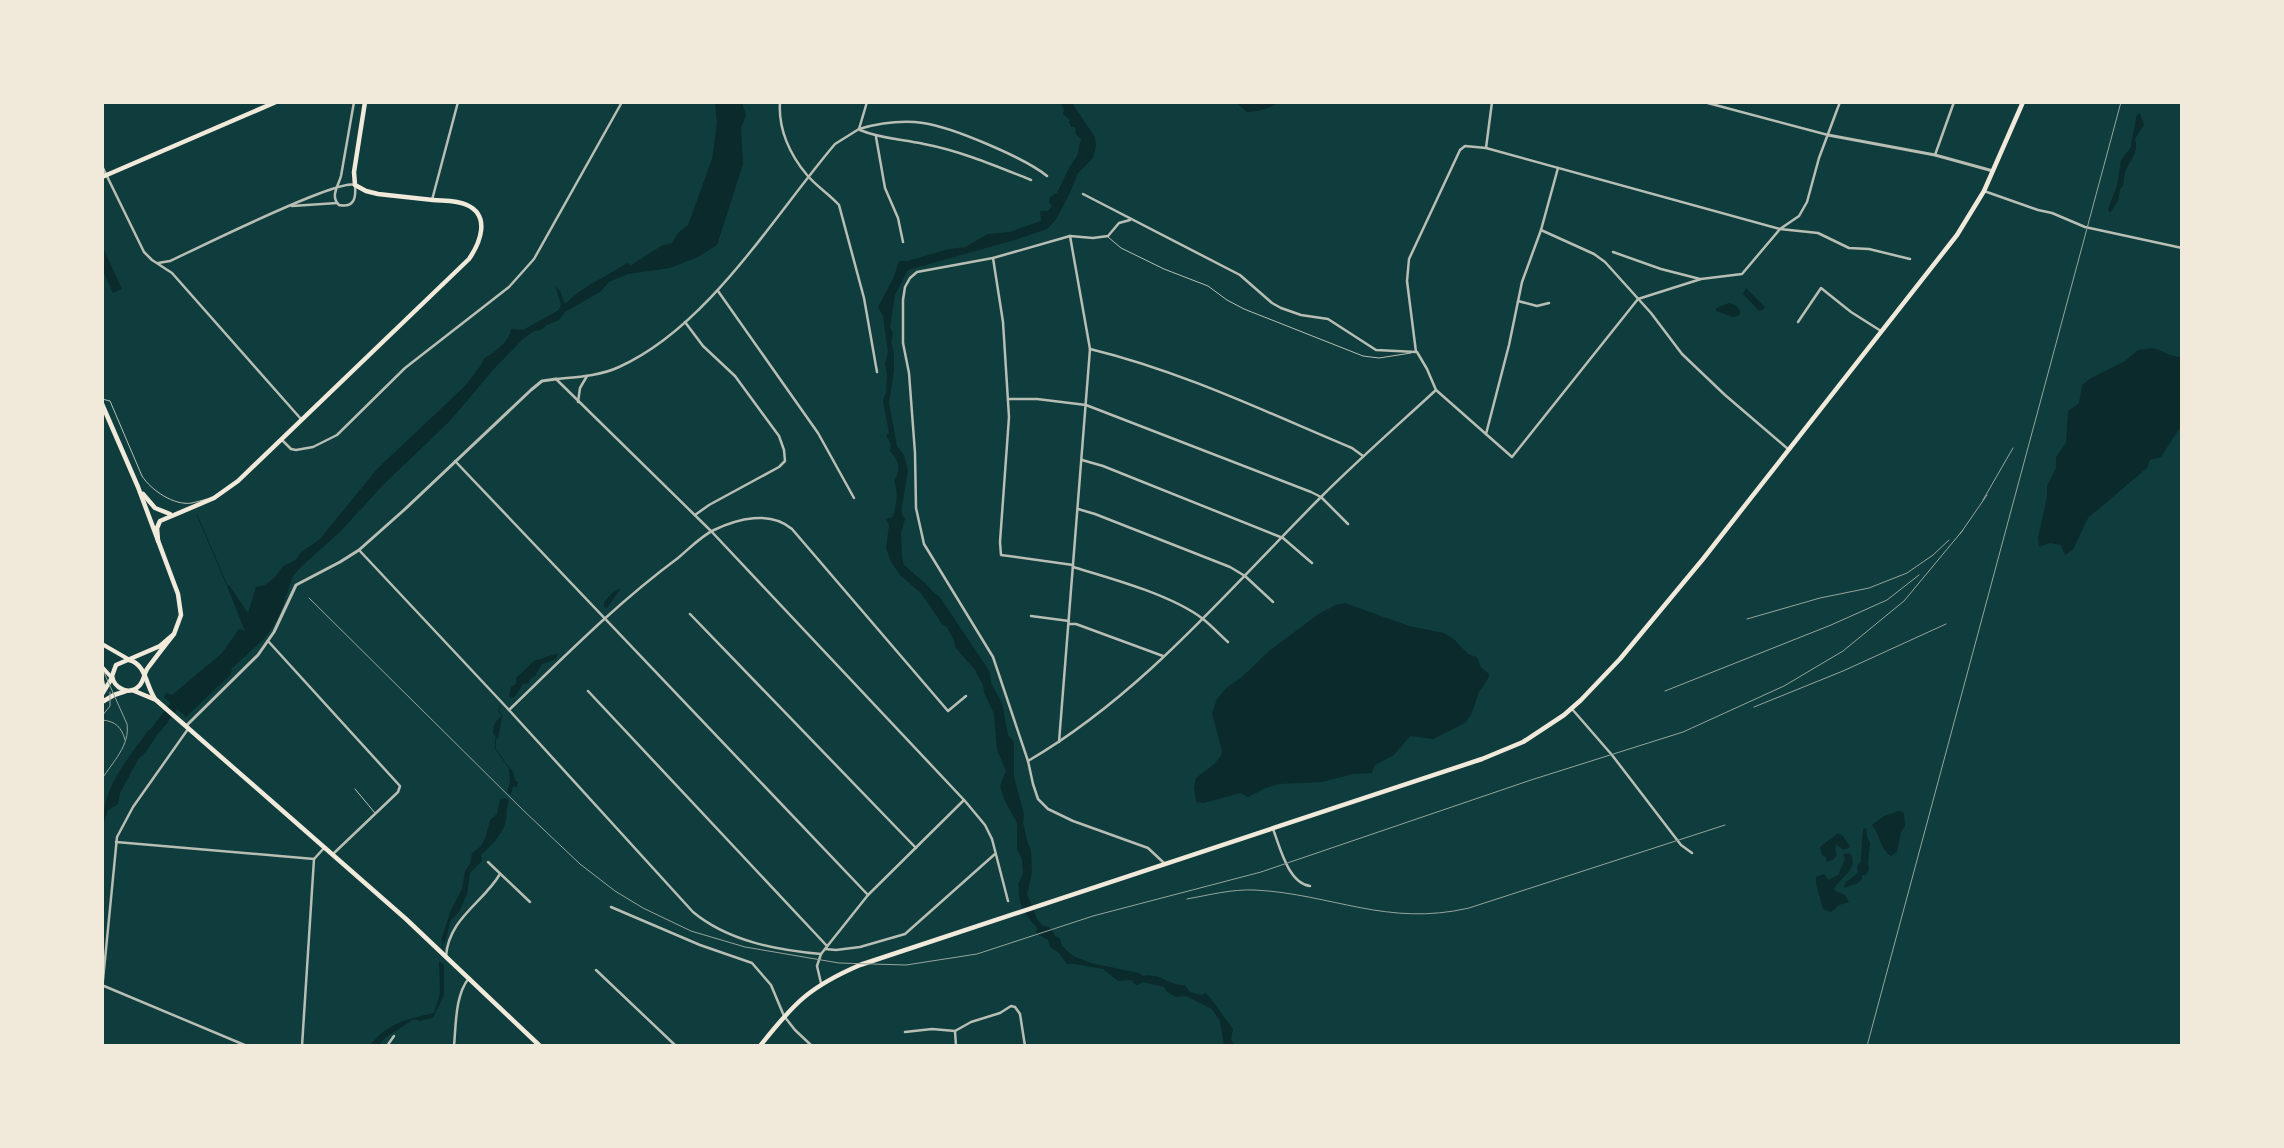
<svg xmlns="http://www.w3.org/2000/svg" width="2284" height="1148" font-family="Helvetica,sans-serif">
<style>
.water{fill:#0a2a2b}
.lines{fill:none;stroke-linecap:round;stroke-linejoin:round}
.stream{stroke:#0a2a2b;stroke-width:1}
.river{stroke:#0a2a2b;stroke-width:9}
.service{stroke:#b8beb3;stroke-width:1}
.minor{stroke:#b8beb3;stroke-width:2.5}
.tertiary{stroke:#b8beb3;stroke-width:3}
.secondary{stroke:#f1e9da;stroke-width:4}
.primary{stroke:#f1e9da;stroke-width:4.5}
.tram{stroke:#97a49c;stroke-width:1}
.rail{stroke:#97a49c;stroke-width:1}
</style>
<rect width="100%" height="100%" fill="#0f3d3e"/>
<!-- water -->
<g class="water">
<path d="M715 103H742L746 115 741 128 743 164 717 245 698 257 670 268 628 274 609 282 600 292 565 312 559 320 547 325 541 330 534 331 523 339 493 370 450 421 384 484 341 531 301 567 293 576 280 614 273 627 263 640 232 668 231 674 186 717 164 697 166 693 172 695 222 653 239 629 245 631 227 586 229 585 248 613 256 587 265 585 275 577 283 566 296 560 300 553 320 539 377 469 466 385 481 365 484 358C494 353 510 341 511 329L523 330 559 310 561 304 555 286 560 291 565 304C582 286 606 277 627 263L631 265 661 246 672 243 678 233 688 225 712 159 717 123Z"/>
<path d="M1061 103H1072L1095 137 1096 146 1093 158 1078 173 1070 193 1055 221 1047 229 1018 239 908 270 895 295 890 327 893 334 891 342 894 352V371L889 403 897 446 904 455 908 470 902 507V514L905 519 901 533 902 557 904 565 926 584 935 594 939 596 990 672 991 683 1002 703 1008 735 1014 742V777L1024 814 1023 823 1028 844 1031 850 1032 873 1027 894 1037 919 1042 925 1051 928 1055 936 1060 939 1062 946 1073 956 1091 963 1139 973 1143 976C1159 972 1171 987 1185 985L1190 992 1202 995 1205 993 1209 996 1233 1029 1231 1040 1234 1045H1224L1220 1021 1212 1009 1186 996 1176 997 1167 992 1164 987 1143 982 1137 985 1134 984 1132 980 1118 981 1103 969 1075 964H1067L1058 952 1050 947 1048 940 1036 933 1037 928C1029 919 1020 908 1019 896 1018 891 1020 889 1018 884L1023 874 1022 859 1017 849V823L1005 801 1000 786 1006 771 997 750 994 714 984 692 983 685 975 670 955 647 954 640 947 627 942 624 921 593 901 576 891 562 886 548 889 525 886 519 893 517C896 505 899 493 894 481 902 470 898 459 890 451L891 445 886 435 889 433 883 400 886 393 887 374 885 363 888 352 883 316 878 307 893 279 899 261H908L949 249 965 247 988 234 1009 232 1041 221 1040 211H1048L1052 206 1049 202 1050 197 1057 193 1070 166 1077 156 1081 139 1076 134 1075 127H1071L1069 122 1070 120 1063 114 1064 110Z"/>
<path d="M1237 103H1278C1267 109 1259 112 1247 112Z"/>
<path d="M2140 113 2144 125 2135 139C2139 152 2131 159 2126 170 2124 174 2124 181 2123 186L2120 189 2118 201 2110 213 2108 209 2117 186 2121 160 2131 147C2131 137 2136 127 2136 116Z"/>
<path d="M103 248 122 289 113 293 103 271Z"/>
<path d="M1746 288 1765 307 1764 309 1759 311 1743 294Z"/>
<path d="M1729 303 1735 305 1740 310V315L1733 317 1716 311V308Z"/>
<path d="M2153 348C2163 351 2171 357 2181 357V426L2161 457 2150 460 2147 468 2088 518 2073 550 2065 555 2061 545 2050 543 2039 547 2038 538 2047 497V486L2056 468V457L2066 443 2068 411 2079 403 2082 385 2091 378 2125 361 2138 350Z"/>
<path d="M621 588 607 608 604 607V602L612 593Z"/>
<path d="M1345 603 1409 626 1444 633 1455 640 1468 654 1477 657 1481 667 1489 674 1488 679 1479 692 1471 715 1465 723 1433 739 1410 736 1394 755 1375 765 1372 773 1353 774 1322 782 1280 784 1266 788 1248 797 1240 793 1204 803 1196 802 1194 787 1196 778 1214 764 1221 756 1222 751 1212 713 1217 699 1226 688 1242 677 1269 651 1320 613 1336 605Z"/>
<path d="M558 653 556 659 542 664 535 676 529 680V683L523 684 514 698 509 697 511 687 516 684V678L534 661Z"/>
<path d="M163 716 169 722C156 731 148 754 139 758L120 793 118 804 108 810 103 825C102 788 127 760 147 732 152 726 160 723 163 716Z"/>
<path d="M502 716 498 739 493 734C493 725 495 721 502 716Z"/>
<path d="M509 768 513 771 515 780 518 782 517 787 513 786 511 795 507 792 510 782Z"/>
<path d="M506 798 509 801C505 809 508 815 505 824 501 836 491 846 481 855L482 861 470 873 467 894 459 912 451 920 445 942 441 940 451 910 462 889 465 871 470 864 472 853 481 846 486 836 490 820 497 814 500 799Z"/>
<path d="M1899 811 1904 813 1905 826 1901 832 1897 852 1891 856C1879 848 1881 836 1872 825L1884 816Z"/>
<path d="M1866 828 1867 836 1870 843 1868 863 1869 870 1865 875H1862V879L1858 883 1844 888 1845 883 1858 873 1857 866 1861 861 1863 829Z"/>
<path d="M1838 833 1843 836 1850 847 1843 850 1836 844 1835 850 1837 855 1833 860 1826 862V857L1822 855 1820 847Z"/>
<path d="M1847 853 1851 854C1858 871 1841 876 1834 889L1835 891 1845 895 1849 902 1839 905 1831 912 1823 909 1816 884V877L1824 874 1828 880 1838 875 1845 859 1843 855Z"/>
<path d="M439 961 444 965V995L433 1018 419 1021 414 1019 385 1038 379 1045H370C390 1022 404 1020 434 1013L440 993Z"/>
</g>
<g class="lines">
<!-- stream -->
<g class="stream">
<path d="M197 515 227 585"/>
<path d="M499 726 502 716 499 711 500 706"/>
<path d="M496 737 495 748 509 768"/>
<path d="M442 950 443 941"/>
</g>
<!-- river -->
<path class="river" d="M158 727 180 698"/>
<!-- service -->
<g class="service">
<path d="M1108 237 1121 248 1164 269 1208 286 1227 300 1244 309 1363 356 1379 358 1411 353"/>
<path d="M102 399 110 401 142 476C151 490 174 506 192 503 197 502 202 500 207 499"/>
<path d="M355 789 375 813"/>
</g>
<!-- minor -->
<g class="minor">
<path d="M780 102C778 129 790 155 807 175 816 186 829 194 839 205L864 298 877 372"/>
<path d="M1704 102 1828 135"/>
<path d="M859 129C880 123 901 120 923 123 952 127 1025 158 1047 176"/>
<path d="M860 130C881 139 902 139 924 144 961 151 996 166 1031 180"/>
<path d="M876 137 885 188 898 218 903 242"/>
<path d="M1486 148 1492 102"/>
<path d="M1935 155 1954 102"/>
<path d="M102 166 144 252 152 260 172 273 301 419"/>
<path d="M1984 191 2038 210 2052 213 2085 227 2182 248"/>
<path d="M1083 194 1240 275 1272 303 1281 308 1301 315 1328 319 1376 350 1416 352 1407 281 1409 259 1460 150 1465 146 1486 148 1780 229 1818 233 1849 248 1869 249 1910 259"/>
<path d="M432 200 458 102"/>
<path d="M292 206 337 203"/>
<path d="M1130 220 1119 223 1108 236 1093 238 1070 236 993 258 917 272 910 278 905 287 903 300V343L909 373 915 453 916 508 924 544 993 657 1028 761 1033 784 1038 799 1048 809 1073 821 1148 848 1164 863"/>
<path d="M1541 230 1594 254 1605 262 1651 313 1682 354 1725 395 1788 449"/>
<path d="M1613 252 1661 269 1700 279"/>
<path d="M993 258 1003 322 1009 417 1000 542 1001 555 1073 565"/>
<path d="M158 263 170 261C196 249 338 178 355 185 356 197 355 208 339 205 330 196 338 187 341 176L354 102"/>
<path d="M718 291 818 433 854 498"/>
<path d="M1518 301 1537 306 1549 303"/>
<path d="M685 322 703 346 735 376 779 436 784 450 785 461 779 467 709 505 695 515"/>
<path d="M1798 322 1821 288 1851 312 1881 331"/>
<path d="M1090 349C1181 371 1266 412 1352 448L1363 456"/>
<path d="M1417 352 1427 369 1436 390 1512 457 1638 299 1701 279 1742 274 1780 229 1799 216 1807 202 1819 158 1840 102"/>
<path d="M556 379 711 531 965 801 985 825 992 839 1008 901"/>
<path d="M556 379C577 377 600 376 619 367 708 327 773 217 835 144L859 129 867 102"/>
<path d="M1009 399H1037L1086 405 1311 492 1321 497 1348 524"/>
<path d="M578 402 580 388 587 376"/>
<path d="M1486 434 1509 345 1522 282 1541 230 1558 168"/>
<path d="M282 440 291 449 296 450 313 447 337 435 405 368 509 287 534 259 622 102"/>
<path d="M1082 460 1103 466 1283 538 1312 563"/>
<path d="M455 461 868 895"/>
<path d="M1078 509 1095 514 1230 567 1245 576 1273 602"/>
<path d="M359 550 509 710 693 912C728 941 776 950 821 954"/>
<path d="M1073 567C1110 578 1172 595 1203 619 1212 626 1220 635 1228 642"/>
<path d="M690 614 916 848"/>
<path d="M1031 616 1069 621"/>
<path d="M1069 624H1076L1163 656"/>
<path d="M268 641 400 786 398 792 333 854"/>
<path d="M588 691 827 946"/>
<path d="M1572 709 1612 755 1681 845 1692 853"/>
<path d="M509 710C564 657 617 603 678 558 689 549 701 536 714 530 737 519 770 510 792 529L948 711 966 696"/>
<path d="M1059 742 1090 349 1070 236"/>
<path d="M1028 761C1143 694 1229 589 1322 496 1359 459 1398 425 1436 390"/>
<path d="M1273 829C1280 847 1288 883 1310 886"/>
<path d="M116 842 314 859"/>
<path d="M314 859 325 847"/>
<path d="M488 862 530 902"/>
<path d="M611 907 700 945 752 963 771 985 784 1016 795 1030 812 1046"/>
<path d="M825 949 836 950 860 947 905 934 995 854"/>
<path d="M446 956C449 918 483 903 500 874"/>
<path d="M596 970 676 1046"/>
<path d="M821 983 817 966 821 954 868 895 964 800"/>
<path d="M104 986 247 1046"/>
<path d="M102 990 117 837 133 807 188 729"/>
<path d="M955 1031 956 1046"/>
<path d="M905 1032 932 1029 955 1031 971 1022 1000 1013 1011 1006 1015 1007 1020 1014 1025 1046"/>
<path d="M302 1046 314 859"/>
<path d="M387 1046 394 1036"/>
<path d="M454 1046C456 1025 455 995 469 978"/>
</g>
<!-- tertiary -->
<g class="tertiary">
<path d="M1828 135 1935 155 1993 171"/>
<path d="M186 726 258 655 274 632 296 585 340 562 359 550 404 510 531 390 542 381 556 379"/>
</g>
<!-- secondary -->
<g class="secondary">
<path d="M102 644 128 659"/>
<path d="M102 667 112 678"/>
<path d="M102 680 104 690"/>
</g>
<!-- primary -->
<g class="primary">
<path d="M102 177 276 102"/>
<path d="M102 404 138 487 178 594 181 615 174 634C165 645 156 657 147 669 144 674 144 681 139 686 129 696 114 688 112 676L116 665 160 646 174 634"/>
<path d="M143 494 155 508 170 514"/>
<path d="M158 541 157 528 160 521 214 498 238 481 469 259C480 243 491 216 467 205 457 200 444 201 433 200 414 198 396 196 378 194L366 191 355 185 354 172 365 102"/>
<path d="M129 660C146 664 146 686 155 699"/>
<path d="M132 690 156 700 406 919 540 1046"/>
<path d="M102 694 112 678"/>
<path d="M102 702 114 695 126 691"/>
<path d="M760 1046C794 1003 809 987 860 965L1482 759 1523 742 1564 715 1581 700 1620 659 1703 559 1957 235 1984 191 2023 102"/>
</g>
<!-- tram -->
<g class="tram">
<path d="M102 668 127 724C130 746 113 761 102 779"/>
<path d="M102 716 110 706V692"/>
<path d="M102 720C116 721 122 728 125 740"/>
</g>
<!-- rail -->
<g class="rail">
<path d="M1983 500 2013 448"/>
<path d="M1960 534 1987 495"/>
<path d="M309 598 523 810 580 864 615 891 643 908 691 931 745 947 839 963 906 965 977 954 1093 916 1261 872 1531 780 1683 732 1784 686 1843 651 1904 601 1963 530"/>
<path d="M1747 619 1820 598 1869 588 1907 573 1933 555 1949 540"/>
<path d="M1665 691 1831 625 1887 600 1919 575"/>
<path d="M1754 707 1843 671 1946 624"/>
<path d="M1187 899C1209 895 1232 889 1255 890 1332 894 1387 927 1469 908L1725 825"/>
<path d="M1867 1046 2121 102"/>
</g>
</g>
<!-- border -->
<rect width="2284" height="1148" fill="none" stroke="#f1e9da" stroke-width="208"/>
</svg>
